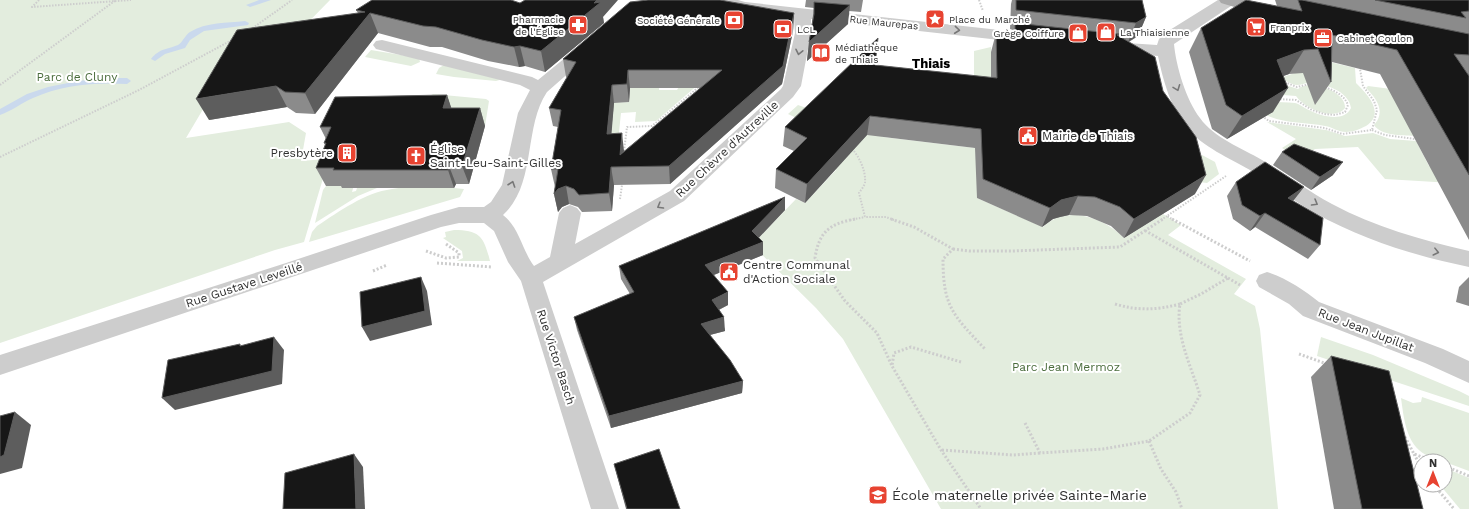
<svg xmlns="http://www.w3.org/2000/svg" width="1469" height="509" font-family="'Work Sans',sans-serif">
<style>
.green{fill:#e3edde}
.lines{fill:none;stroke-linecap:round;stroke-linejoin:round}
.stream{fill:#cad9ed;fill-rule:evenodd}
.path-far1{stroke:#cdcdcd;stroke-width:2;stroke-dasharray:1.5 1.5;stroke-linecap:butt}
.path{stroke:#cdcdcd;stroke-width:3;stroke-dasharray:2 2;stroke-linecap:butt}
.minor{fill:#cdcdcd;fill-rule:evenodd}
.major{fill:#a8a8a8;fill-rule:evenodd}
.wall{fill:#8b8b8b;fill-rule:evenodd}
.shaded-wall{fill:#5d5d5d}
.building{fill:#171717;stroke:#5d5d5d;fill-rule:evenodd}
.oneway{stroke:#777}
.labels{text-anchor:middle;stroke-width:4;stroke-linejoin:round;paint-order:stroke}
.far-poi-label{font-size:10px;fill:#303030;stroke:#fff;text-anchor:start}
.far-street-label{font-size:10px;fill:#303030;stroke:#fff}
.park-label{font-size:12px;fill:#4a6c3c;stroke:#fff}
.poi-label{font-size:12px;fill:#303030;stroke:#fff;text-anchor:start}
.street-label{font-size:12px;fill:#303030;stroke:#fff}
.far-district-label{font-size:13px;font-weight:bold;fill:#000;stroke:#fff}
.near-poi-label{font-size:14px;fill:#303030;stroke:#fff;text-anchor:start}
</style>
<rect width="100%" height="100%" fill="#fff"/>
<!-- green -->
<g class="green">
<path d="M0 0H330L285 46 212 94 186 138 289 122 306 133 301 161 325 159 327 165 304 242 275 250 0 343Z"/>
<path d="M991 47 992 86 974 85V51Z"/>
<path d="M371 50 419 58 420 62 411 66 365 57Z"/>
<path d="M1317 59 1355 68 1356 83C1367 94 1386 113 1366 126 1360 129 1353 132 1346 132 1338 132 1332 127 1325 126 1304 122 1281 124 1262 113L1258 101C1270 102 1283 102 1295 103 1300 104 1304 108 1309 110 1320 116 1344 123 1351 108 1349 91 1324 83 1309 83 1305 83 1301 85 1297 85 1292 85 1285 80 1280 78L1295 73Z"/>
<path d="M444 65 503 79 496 81 454 77 436 74 439 68Z"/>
<path d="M707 77 656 121 635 122 636 112 621 113 617 151 584 120 602 103 629 102 630 88H659V90H677L679 87Z"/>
<path d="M1270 80 1298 89C1310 79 1346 91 1345 108 1334 122 1304 108 1296 96L1270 94Z"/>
<path d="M1368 86 1399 90 1414 136C1402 135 1381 136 1374 125 1386 112 1377 99 1366 88Z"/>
<path d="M433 94 486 99 489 101 485 126H481L430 96Z"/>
<path d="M798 105 879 134 883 137 975 148 979 146 977 198 1043 227C1067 204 1104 218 1124 238L1163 214 1181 225 1168 235 1246 279 1234 294 1255 306 1260 329 1278 509H941L843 339 816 308 752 245 796 199 805 203 836 170 824 131 788 114Z"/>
<path d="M1267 122 1326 130 1345 136 1373 133 1390 139 1416 141 1429 166 1469 171V184L1385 179 1358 147 1315 149 1300 159 1282 148 1296 139Z"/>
<path d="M1202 155 1215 162 1219 174 1207 183 1191 181 1175 172Z"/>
<path d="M354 185 352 192 356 191 358 185 377 188 358 196 315 223 323 190 326 186H343L342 188H346L347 186Z"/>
<path d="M454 188 464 189 460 197 309 242 312 232 317 226C340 211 364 193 392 189 412 186 434 188 454 188Z"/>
<path d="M454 230C480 230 484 237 490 261H457L463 258 462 251 443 238 446 237 445 232Z"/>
<path d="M1321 337 1373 355 1459 391 1469 396V406L1317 356Z"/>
<path d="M1422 397 1469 413V471L1426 455C1406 444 1404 419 1401 398L1413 403 1421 402Z"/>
<path d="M1445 468 1469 478V509H1460L1440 485H1445Z"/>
</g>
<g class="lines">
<!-- stream -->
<g class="stream">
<path d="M259 0H271L250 7 246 5Z"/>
<path d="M245 21 249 23 248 25 204 31 190 40 185 48 165 54 155 61 151 59C160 48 166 50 178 45 183 42 185 35 190 32 206 22 227 23 245 21Z"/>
<path d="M105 78H127L131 81 127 84C96 82 61 85 33 98 21 103 12 111 0 115V109L27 94 48 87 78 81Z"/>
</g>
<!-- path-far1 -->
<g class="path-far1">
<path d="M39 0 32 7 131 0"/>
<path d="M979 0 983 11"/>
<path d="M250 30 292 0"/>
<path d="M1282 81 1297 87 1310 84"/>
<path d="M0 85 116 0"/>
<path d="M1277 99 1296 100 1312 110 1324 114 1335 115 1345 112 1348 105C1344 95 1335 91 1325 87"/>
<path d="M1262 116 1269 121 1325 128 1342 134 1372 130 1377 110 1374 101 1363 86 1360 69"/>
<path d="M1372 130 1385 135 1415 139"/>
<path d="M852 149C859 156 866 171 865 182 865 185 861 190 859 193L865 217H886L894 220"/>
<path d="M624 151 627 127 652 126 700 86"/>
<path d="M0 157 139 90 232 40"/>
<path d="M620 199 622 185"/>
<path d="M850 220 865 217"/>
<path d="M1161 220 1167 216"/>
<path d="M1174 220 1167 216 1226 176"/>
</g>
<!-- path -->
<g class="path">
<path d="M855 219C829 224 819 232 815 258L845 301 877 333 892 366"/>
<path d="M891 219 914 227 953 249 943 259C943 307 953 315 985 349"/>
<path d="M1172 219 1250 261"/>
<path d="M953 249 969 251H1012L1120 247 1163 219"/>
<path d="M426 251 446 258 459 257V253L446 244"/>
<path d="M437 263 492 267"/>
<path d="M373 271 387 265"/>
<path d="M1228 278 1240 285"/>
<path d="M1115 304C1138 311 1157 310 1180 304"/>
<path d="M1299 354 1327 364"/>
<path d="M961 362 911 347 894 353 892 366 941 450 981 509"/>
<path d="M1025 423 1040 453 1103 449 1149 441 1190 413 1200 395C1191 366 1175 335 1180 304L1201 294 1228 278 1144 230"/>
<path d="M1405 437 1414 454 1433 461"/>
<path d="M1149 441 1161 469 1176 492 1182 509"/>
<path d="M942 450 1013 455 1040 453"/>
<path d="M1414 454 1421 467"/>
<path d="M1445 466 1469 476"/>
<path d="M1434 485 1454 509"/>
</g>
<!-- minor -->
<g class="minor">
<path d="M716 0H738L745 2 1026 33 1032 34 1034 38 1032 42 1026 43 811 19V33L801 86 793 97 684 201 543 282 619 509H591L521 281 508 262 494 231 484 223H459L441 227 0 375V355L286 263 431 215 459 207H484L491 202 502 185 518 113 530 90 520 85 376 49 373 45 376 41 382 40 532 77 538 80 582 44 588 43 594 44 597 48 547 92C523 128 537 184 503 215 519 227 522 250 534 266L550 257 559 213 563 208 570 205 577 208 581 213 575 244 670 191 781 89 783 86 795 33 794 18 742 12 718 3Z"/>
<path d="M1218 0 1236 1 1234 4 1174 44C1176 66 1186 100 1200 118 1214 138 1242 148 1262 160 1286 174 1307 191 1332 204 1375 227 1421 240 1469 251V267C1416 256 1363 240 1315 213 1293 201 1272 184 1250 170 1229 158 1203 147 1187 128 1171 109 1163 80 1158 56L1112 52 1106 51 1103 47 1106 43 1112 42 1157 45 1159 39 1165 33Z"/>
<path d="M1267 272C1286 278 1304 290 1319 302L1443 349 1469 361V383L1425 363 1303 316 1289 304 1259 287 1256 281 1259 275Z"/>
</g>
<!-- major -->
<path class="major" d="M1219 0H1244L1274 9 1276 12 1274 15 1268 17 1221 3Z"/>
</g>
<!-- wall -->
<g class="wall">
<path d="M806 0H863L861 12 849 11 848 24 807 61 809 42 812 22 814 8 805 7Z"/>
<path d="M1012 0H1142L1146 17 1138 36 1129 42 1163 91 1195 194 1124 238 1111 226 1087 216 1069 215 1060 217 1053 219 1042 227 977 198 975 148 867 135 805 203 775 188 776 169 794 151 783 146 785 127 875 65 991 78V52L996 33 1012 35 1013 30 1010 29 1011 4Z"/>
<path d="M1275 0H1469V240L1380 74 1332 62 1331 82 1315 105 1303 73 1289 74 1283 76 1273 112 1227 139 1212 129 1189 52 1201 28 1277 6Z"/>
<path d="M520 3 603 17 604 23 545 72 525 66 519 67 488 61 442 47H430L378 33 315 114 296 113 287 107 209 120 358 13 356 10Z"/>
<path d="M794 13 793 31 782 84 670 184 614 185 612 211 582 212 578 207 569 204 562 207 558 212 554 194 555 187 551 169 558 127 553 126 549 108 567 77H566L563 59ZM630 88H700L624 151 611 133 614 103 629 102Z"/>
<path d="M447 95 451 108H480L485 126 469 184H456L454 188H342L341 186H326L316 168 325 145 324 143 326 139 320 127Z"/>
<path d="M1282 152 1333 175 1311 190 1273 165Z"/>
<path d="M1236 182 1304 187 1293 201 1320 245 1308 259 1255 227 1250 231 1233 219 1227 196Z"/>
<path d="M785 197V210L759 237 763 255 714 275 728 305 719 310 725 331 710 335 743 381 742 393 611 428 577 330 574 317 630 294 621 279 619 266Z"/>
<path d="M1469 277V306L1456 302 1459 287Z"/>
<path d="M1331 356 1423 509H1334L1311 377Z"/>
<path d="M614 464 680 509H626Z"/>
</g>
<!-- shaded-wall -->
<g class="shaded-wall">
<path d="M597 0H618L603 17 604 23 545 72 541 51Z"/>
<path d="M850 5 848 24 807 61 809 42Z"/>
<path d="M370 13 378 33 315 114 305 93Z"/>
<path d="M794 13 793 31 782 84 670 184 669 166Z"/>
<path d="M1146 17 1138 36 1128 42 1136 23Z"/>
<path d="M520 46 525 66 519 67 514 47Z"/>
<path d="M1304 50 1289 74 1262 84 1277 60Z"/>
<path d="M628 70 630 88 629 102 627 84Z"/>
<path d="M612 85 614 103 610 152 607 134Z"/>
<path d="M276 86 287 107 209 120 196 99Z"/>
<path d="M1288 88 1273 112 1227 139 1242 116Z"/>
<path d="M447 95 453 113 443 108Z"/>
<path d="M480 108 485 126 469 184 462 166Z"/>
<path d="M870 116 867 135 805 203 807 184Z"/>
<path d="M622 133 624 151 620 155Z"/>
<path d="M1343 162 1333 175 1311 190 1320 177Z"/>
<path d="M449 166 456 184 454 188 448 170Z"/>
<path d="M611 167 614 185 612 211 609 193Z"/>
<path d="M1206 175 1195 194 1124 238 1134 219Z"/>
<path d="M566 186 569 204 562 207 558 212 554 194 558 189Z"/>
<path d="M1304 187 1293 201 1288 198Z"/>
<path d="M1078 196 1069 215 1060 217 1053 219 1042 227 1050 208 1061 200 1069 198Z"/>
<path d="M785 197V210L752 245V231Z"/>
<path d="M1265 213 1255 227 1250 231 1260 216Z"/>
<path d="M763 242V255L706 278 705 265Z"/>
<path d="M421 277 427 291 432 325 370 341 362 327Z"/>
<path d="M728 292V305L712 313V300Z"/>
<path d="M724 317 725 331 702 337 701 324Z"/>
<path d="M274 337 284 350 282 384 175 410 162 398Z"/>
<path d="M743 381 742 393 611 428 609 416Z"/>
<path d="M15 412 31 425 22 468 0 474V457Z"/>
<path d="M354 454 363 467 365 509H356Z"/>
</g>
<!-- building -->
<g class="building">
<path d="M372 0H511L520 3 525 0H597L594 3 601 2 541 51 520 46 514 47 482 40 436 27 423 26 370 13 305 93 285 92 276 86 196 99 237 30 365 12 356 10Z"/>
<path d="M648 0H720L794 13 783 66 669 166 611 167 609 193 579 195 574 189 566 186 558 189 554 194 558 169H551L561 110 549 108 576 62 563 59 630 2ZM628 70H722L620 155 622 133 607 134 612 85 627 84Z"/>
<path d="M1016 0H1142L1146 17 1136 23 1016 10Z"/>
<path d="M1246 0 1302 11 1298 0H1302L1469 34V55L1454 54 1469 76V175L1397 50 1332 35 1331 82 1318 49 1304 50 1277 60 1288 88 1242 116 1226 105 1201 28Z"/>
<path d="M1375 0H1469V11L1461 12 1466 18Z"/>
<path d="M814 2 850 5 809 42 814 14Z"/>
<path d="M1015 23 1119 34 1117 35 1155 57 1163 91 1196 137 1206 175 1134 219 1120 207 1095 197 1078 196 1069 198 1061 200 1050 208 983 179 981 129 870 116 807 184 776 169 807 138 785 127 878 38 875 65 997 78 996 33 1015 35Z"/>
<path d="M447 95 443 108H480L462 166H449L448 170H333L334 168H316L326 143H324L331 127H320L335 97Z"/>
<path d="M1294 144 1343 162 1320 177 1282 152Z"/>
<path d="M1265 162 1304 187 1288 198 1323 218 1320 245 1265 213 1260 216 1242 205 1236 182Z"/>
<path d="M785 197 752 231 763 242 705 265 728 292 712 300 724 317 701 324 730 360 743 381 609 416 574 317 634 292 619 266Z"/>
<path d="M421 277 425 311 362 327 360 292Z"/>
<path d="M274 337 272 371 162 398 168 360 240 344V346Z"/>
<path d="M1331 356 1389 371 1423 509H1362Z"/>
<path d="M15 412 4 455 0 457V416Z"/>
<path d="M659 449 680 509H627L614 464Z"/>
<path d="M354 454 356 509H283L285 473Z"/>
</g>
<!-- one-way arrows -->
<defs><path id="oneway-chevron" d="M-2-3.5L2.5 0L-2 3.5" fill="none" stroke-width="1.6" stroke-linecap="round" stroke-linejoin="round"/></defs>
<g class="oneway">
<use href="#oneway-chevron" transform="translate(957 30) rotate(6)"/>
<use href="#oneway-chevron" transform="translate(799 52) rotate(102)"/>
<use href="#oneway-chevron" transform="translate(1177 88) rotate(69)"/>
<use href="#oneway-chevron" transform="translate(512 184) rotate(-71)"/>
<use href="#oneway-chevron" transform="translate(1315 203) rotate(30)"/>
<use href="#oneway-chevron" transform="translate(660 206) rotate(150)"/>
<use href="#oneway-chevron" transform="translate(1436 252) rotate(14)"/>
</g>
<!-- icons -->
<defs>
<g id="sight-square" transform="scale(1)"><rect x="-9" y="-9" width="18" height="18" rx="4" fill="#e74331" stroke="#fff"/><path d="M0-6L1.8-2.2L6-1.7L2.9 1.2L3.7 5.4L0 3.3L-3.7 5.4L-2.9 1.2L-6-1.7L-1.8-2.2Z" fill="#fff"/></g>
<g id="bank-square" transform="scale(1)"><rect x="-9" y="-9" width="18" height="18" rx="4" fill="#e74331" stroke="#fff"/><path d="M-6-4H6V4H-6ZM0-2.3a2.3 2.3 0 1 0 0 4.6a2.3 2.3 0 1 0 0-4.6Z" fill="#fff"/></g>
<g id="pharmacy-square" transform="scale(1)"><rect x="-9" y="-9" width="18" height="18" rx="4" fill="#e74331" stroke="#fff"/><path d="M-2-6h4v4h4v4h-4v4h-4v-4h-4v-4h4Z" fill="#fff"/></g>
<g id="supermarket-square" transform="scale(1)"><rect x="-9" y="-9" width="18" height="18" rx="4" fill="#e74331" stroke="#fff"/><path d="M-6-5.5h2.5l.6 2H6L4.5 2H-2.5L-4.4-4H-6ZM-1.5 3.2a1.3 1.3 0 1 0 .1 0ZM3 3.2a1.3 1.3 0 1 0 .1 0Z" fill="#fff"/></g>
<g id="shop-square" transform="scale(1)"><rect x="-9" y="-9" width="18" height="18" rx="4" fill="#e74331" stroke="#fff"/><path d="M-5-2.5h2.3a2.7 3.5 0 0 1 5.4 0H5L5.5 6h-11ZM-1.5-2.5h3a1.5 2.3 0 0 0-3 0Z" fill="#fff"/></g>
<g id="office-square" transform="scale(1)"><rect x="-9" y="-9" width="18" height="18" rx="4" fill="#e74331" stroke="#fff"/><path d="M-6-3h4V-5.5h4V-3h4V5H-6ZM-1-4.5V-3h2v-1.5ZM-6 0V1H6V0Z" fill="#fff"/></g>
<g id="library-square" transform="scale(1)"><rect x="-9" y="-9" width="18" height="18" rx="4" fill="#e74331" stroke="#fff"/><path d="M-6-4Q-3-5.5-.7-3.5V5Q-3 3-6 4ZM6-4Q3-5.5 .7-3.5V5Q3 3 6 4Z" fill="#fff"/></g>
<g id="civic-square" transform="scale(1)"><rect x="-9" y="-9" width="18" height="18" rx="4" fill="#e74331" stroke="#fff"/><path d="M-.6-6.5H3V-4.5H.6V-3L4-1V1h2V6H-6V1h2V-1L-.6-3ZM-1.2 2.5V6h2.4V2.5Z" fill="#fff"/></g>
<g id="building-square" transform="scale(1)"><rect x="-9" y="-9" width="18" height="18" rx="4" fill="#e74331" stroke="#fff"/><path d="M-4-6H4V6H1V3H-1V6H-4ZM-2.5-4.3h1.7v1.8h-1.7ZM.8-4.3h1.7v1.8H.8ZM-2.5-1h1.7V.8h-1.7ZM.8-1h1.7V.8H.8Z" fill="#fff"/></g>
<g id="church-square" transform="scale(1)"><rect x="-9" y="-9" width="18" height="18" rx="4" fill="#e74331" stroke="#fff"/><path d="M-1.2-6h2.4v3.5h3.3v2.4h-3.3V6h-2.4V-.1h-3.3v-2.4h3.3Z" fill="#fff"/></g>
<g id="school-square" transform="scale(1)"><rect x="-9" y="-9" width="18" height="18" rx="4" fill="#e74331" stroke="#fff"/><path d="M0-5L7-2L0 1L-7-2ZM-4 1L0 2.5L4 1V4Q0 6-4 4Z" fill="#fff"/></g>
</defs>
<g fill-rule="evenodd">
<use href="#sight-square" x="935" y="19"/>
<use href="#bank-square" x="734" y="20"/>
<use href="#pharmacy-square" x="578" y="25"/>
<use href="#supermarket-square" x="1256" y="27"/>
<use href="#bank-square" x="783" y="29"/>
<use href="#shop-square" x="1106" y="32"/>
<use href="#shop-square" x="1078" y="33"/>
<use href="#office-square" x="1323" y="38"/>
<use href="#library-square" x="821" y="53"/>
<use href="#civic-square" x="1028" y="136"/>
<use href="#building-square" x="347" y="153"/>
<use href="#church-square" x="416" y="156"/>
<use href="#civic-square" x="729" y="272"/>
<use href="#school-square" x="878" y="495"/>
</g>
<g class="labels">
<!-- far-poi labels -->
<g class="far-poi-label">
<text x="564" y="23" text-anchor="end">Pharmacie<tspan x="564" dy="12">de l'Église</tspan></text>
<text x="949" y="23">Place du Marché</text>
<text x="720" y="24" text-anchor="end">Société Générale</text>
<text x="1270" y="31">Franprix</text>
<text x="797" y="33">LCL</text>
<text x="1120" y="36">La Thiaisienne</text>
<text x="1064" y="37" text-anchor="end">Grège Coiffure</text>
<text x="1337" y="42">Cabinet Coulon</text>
<text x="835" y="51">Médiathèque<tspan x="835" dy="12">de Thiais</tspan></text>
</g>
<!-- far-street labels -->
<g class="far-street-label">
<text transform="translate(884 22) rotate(6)" y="4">Rue Maurepas</text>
</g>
<!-- park labels -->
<g class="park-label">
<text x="77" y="81">Parc de Cluny</text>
<text x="1066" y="371">Parc Jean Mermoz</text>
</g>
<!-- poi labels -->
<g class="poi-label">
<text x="1042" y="140">Mairie de Thiais</text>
<text x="430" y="153">Église<tspan x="430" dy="14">Saint-Leu-Saint-Gilles</tspan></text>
<text x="333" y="157" text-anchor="end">Presbytère</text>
<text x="743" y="269">Centre Communal<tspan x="743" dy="14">d'Action Sociale</tspan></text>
</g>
<!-- street labels -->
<g class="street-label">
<text transform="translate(727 149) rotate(-43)" y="4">Rue Chèvre d'Autreville</text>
<text transform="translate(244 285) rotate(-18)" y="4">Rue Gustave Leveillé</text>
<text transform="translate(1366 330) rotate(21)" y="4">Rue Jean Jupillat</text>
<text transform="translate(556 357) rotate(72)" y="4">Rue Victor Basch</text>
</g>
<!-- far-district labels -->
<g class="far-district-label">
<text x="931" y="68">Thiais</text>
</g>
<!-- near-poi labels -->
<g class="near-poi-label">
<text x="892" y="500">École maternelle privée Sainte-Marie</text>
</g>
</g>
<!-- north arrow -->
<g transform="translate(1433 473)"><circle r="19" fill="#ffffff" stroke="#acacac"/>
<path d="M0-3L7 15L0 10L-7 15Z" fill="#e74331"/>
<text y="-6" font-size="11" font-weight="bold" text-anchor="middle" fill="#303030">N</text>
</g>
</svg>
